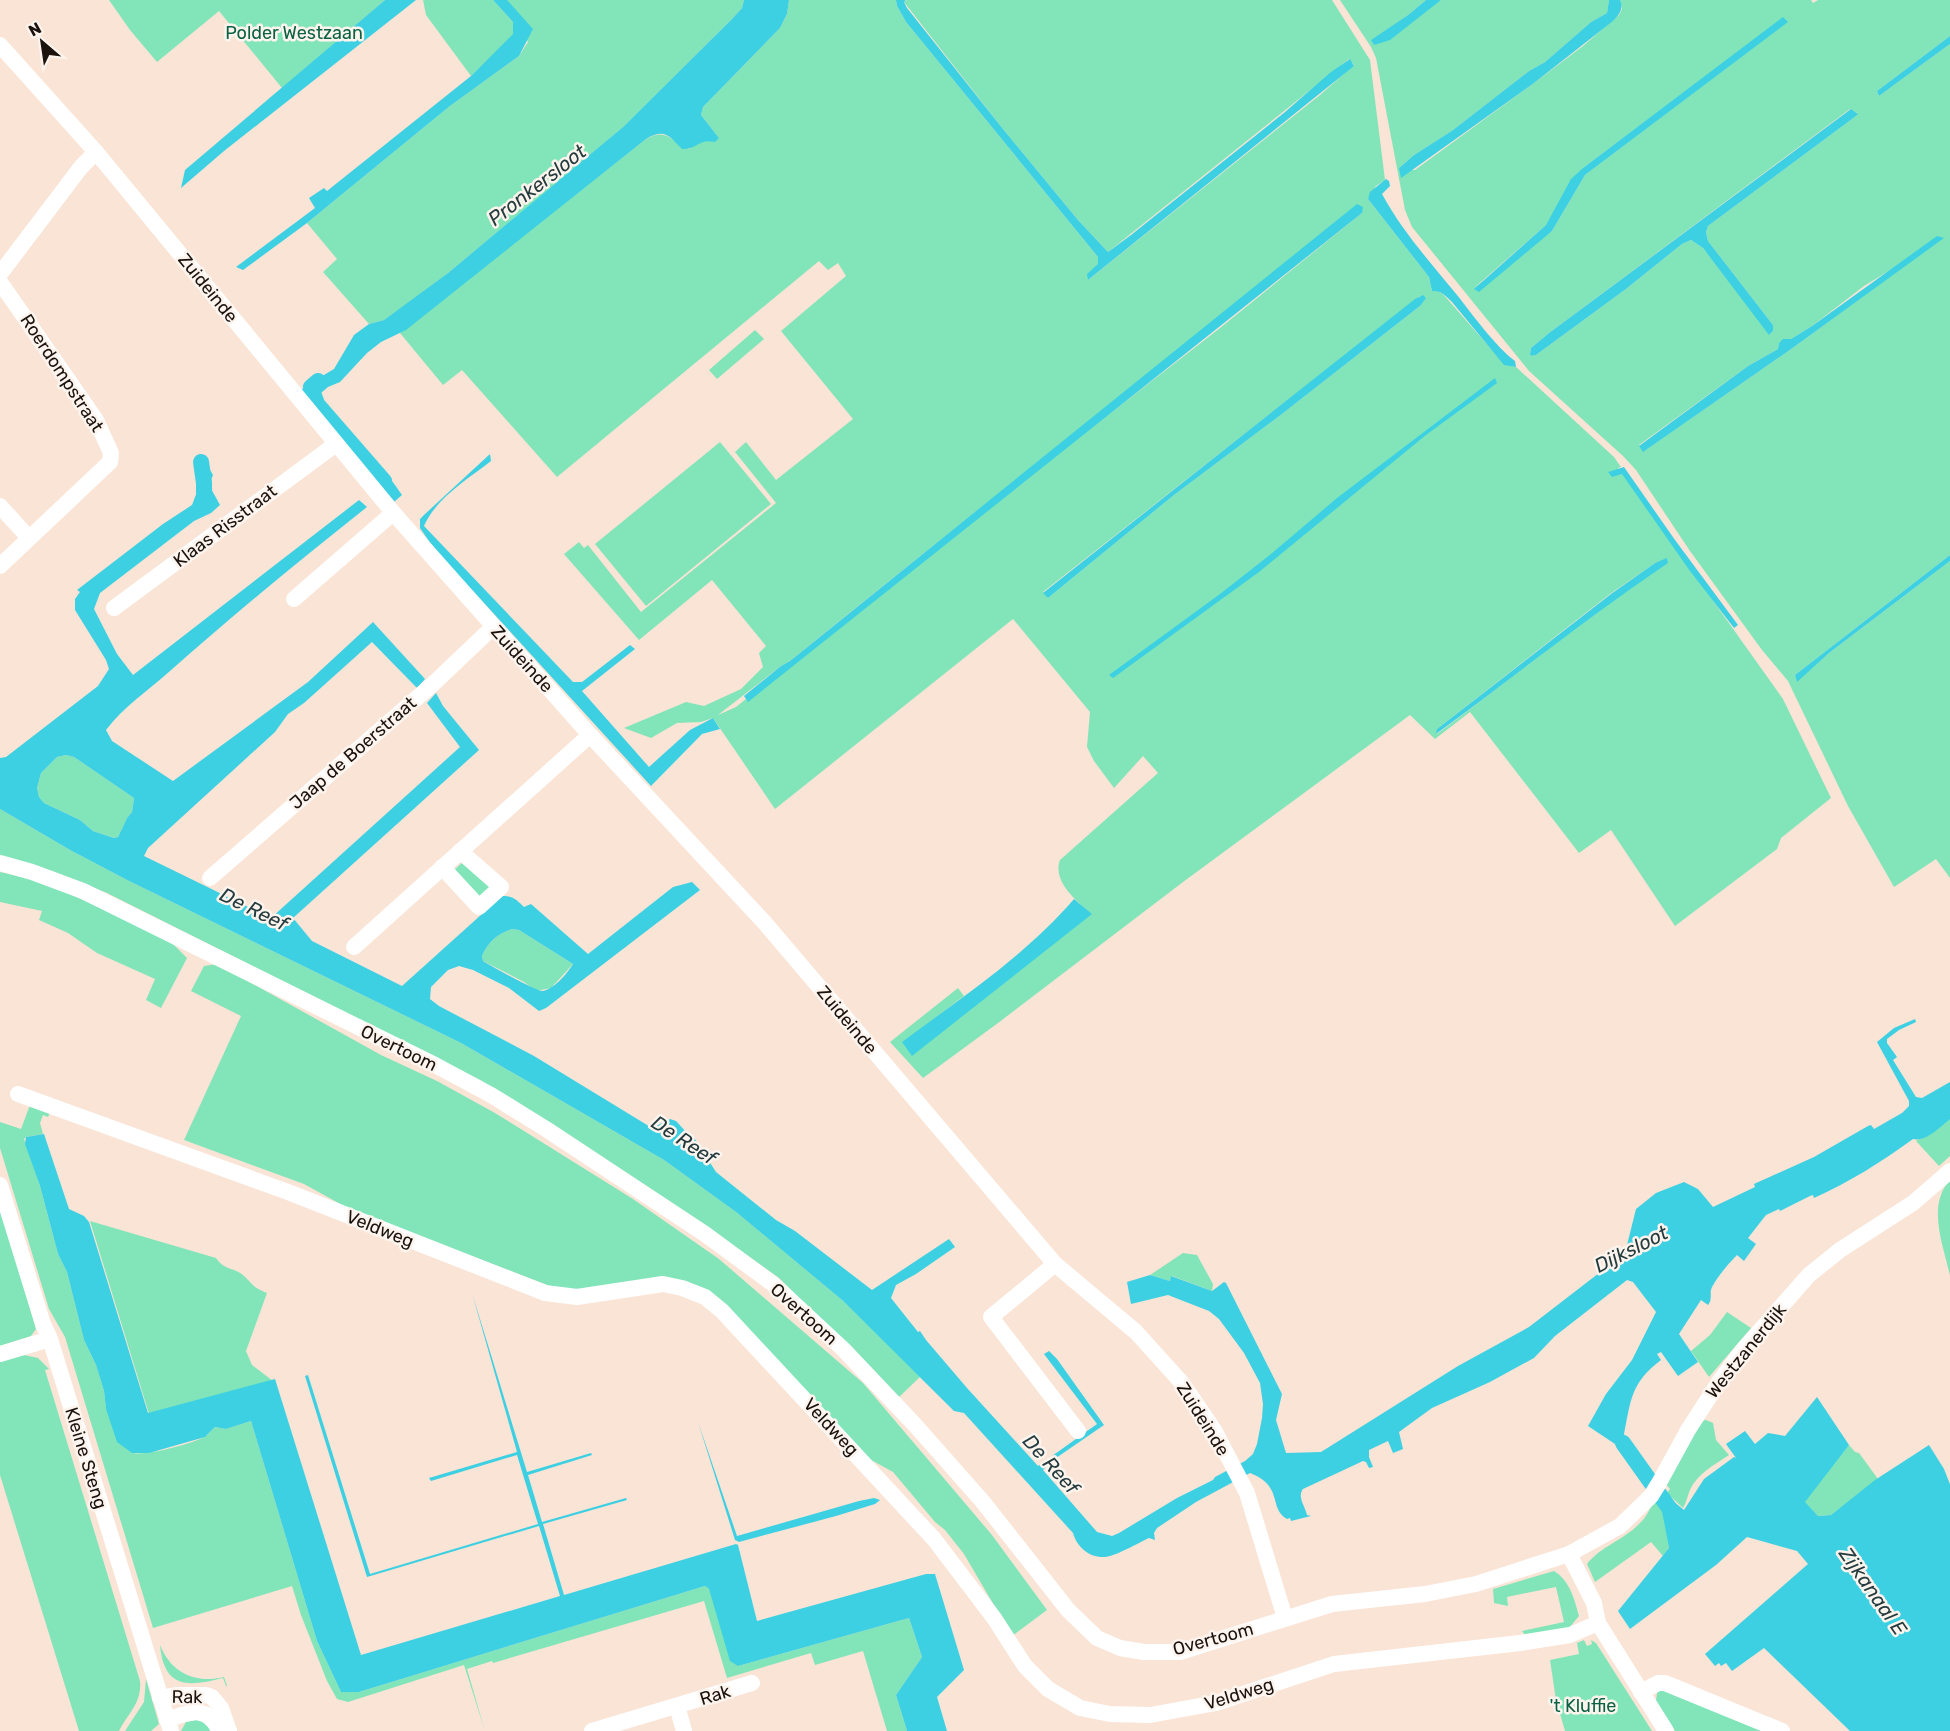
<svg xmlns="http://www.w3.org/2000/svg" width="1950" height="1731" font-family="Rubik,sans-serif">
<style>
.green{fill:#82e5b9;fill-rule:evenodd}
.water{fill:#3dd0e2;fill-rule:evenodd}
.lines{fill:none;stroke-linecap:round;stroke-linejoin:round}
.canal{stroke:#3dd0e2;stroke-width:16}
.minor{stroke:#fff;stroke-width:16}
.labels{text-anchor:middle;stroke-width:5;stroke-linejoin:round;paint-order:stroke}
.park-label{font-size:18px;fill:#0a6244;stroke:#fdf4ee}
.street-label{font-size:18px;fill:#19120d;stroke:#fdf4ee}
.water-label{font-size:20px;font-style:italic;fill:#243c3f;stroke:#fdf4ee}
</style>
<rect width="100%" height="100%" fill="#fae4d6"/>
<!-- green -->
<g class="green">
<path d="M109 0H385L282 88 219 11 157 62 130 30Z"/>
<path d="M423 0H493L513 22 514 34 471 76 426 15Z"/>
<path d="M506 0H744L742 8 732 19 623 127 572 170 448 273 401 308 384 320 369 324 323 272 337 259 307 223 450 106 519 56 528 42Z"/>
<path d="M789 0H896L897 6 906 22 1098 257V264L1088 280 1320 95 1354 65 1349 59 1108 252 1078 220 1003 129 904 2 907 0H1332L1370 60 1385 180 1376 186 1368 199 1429 277 1432 291H1437L1443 294 1504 364 1516 367 1614 457 1621 467 1618 468 1619 475 1622 473 1783 699 1831 798 1781 838 1777 849 1675 926 1611 830 1579 853 1470 712 1435 739 1410 715 1183 882 998 1023 923 1078 890 1042 958 988 964 996 903 1042 912 1055 1091 914C1077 901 1052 882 1060 860L1158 773 1143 756 1114 788 1094 761 1087 747 1090 712 1013 619 775 809 713 718 701 722 677 723 651 738 624 728 686 702 704 706 741 689 763 667 759 653 766 646 712 580 639 640 564 554 579 542 584 548 588 545 641 612 776 503 735 452 746 442 776 480 853 419 781 331 846 276 838 263 828 270 819 261 557 477 462 370 443 385 400 333 646 139C668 127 670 142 689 149L700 142 719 138 701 115 703 107 780 28 787 14ZM1350 210 1362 213 1220 328 1063 450 748 701 746 699 736 707 718 715 781 666 790 661C976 509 1166 364 1350 210ZM1420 296V306L1282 414 1174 495 1048 598 1043 592ZM1667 559V563C1588 616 1514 677 1437 734V729L1610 594 1655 563Z"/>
<path d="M1340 0H1426L1408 15 1372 40 1374 45 1441 0H1609L1607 13 1591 22 1545 62 1529 71 1453 130 1414 155 1399 168 1415 170 1534 83 1583 46 1619 15 1622 9 1620 0H1811L1813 3 1818 0H1950V36L1877 91 1879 96 1950 44V555L1795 675 1797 681 1829 653 1950 561V878L1936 859 1894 887 1848 806 1788 681 1762 650 1690 551 1636 470 1623 456 1529 371 1412 227 1405 210 1376 58 1371 47ZM1783 18 1787 22 1585 175 1552 231 1474 288 1546 225 1583 168ZM1850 109 1857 113 1852 119 1708 226 1706 232 1708 241 1773 325V331L1770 334 1703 248 1691 240 1682 244 1626 289 1536 355 1531 356 1530 354 1531 348 1549 333ZM1943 238 1794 347 1644 451 1639 445 1748 366 1778 349 1779 343 1783 340 1791 339 1812 326 1864 286Z"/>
<path d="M755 330 764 339 717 379 709 370Z"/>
<path d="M720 442 771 504 646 606 595 544Z"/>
<path d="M66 755 74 757 134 798 132 812 127 818 118 837 114 838 93 831 80 820 44 803 39 797 37 788 41 773 57 757Z"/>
<path d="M0 809 70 850 127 880 461 1043 664 1160 736 1212 842 1300 920 1377 899 1397 779 1278 709 1228 480 1080 107 893 52 871 0 856Z"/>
<path d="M465 860 497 887 480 902 452 872Z"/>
<path d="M0 872 44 882 168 939 187 958 161 1008 146 1000 155 979 97 953 68 933 39 920 42 911 0 902Z"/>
<path d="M512 929 519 930 573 964 551 988 536 991 524 982 483 961 482 956C488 942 497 934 512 929Z"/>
<path d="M217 964 381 1055 437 1081 495 1113 633 1199 719 1259 863 1383 992 1535 1047 1610 1012 1636 964 1554 945 1530 935 1522 893 1472 862 1455 690 1288 563 1291 353 1211 304 1184 184 1140 241 1016 191 991 204 966Z"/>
<path d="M30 1105 50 1112 48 1117 43 1115 40 1123 43 1134 26 1137 24 1139 40 1186 58 1254 67 1272 84 1340 96 1365 104 1391 106 1409 132 1453C145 1456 192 1444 204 1437 208 1435 211 1431 215 1427L226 1429 251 1421 317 1641 341 1692H359L705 1586 709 1589 738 1666 909 1618 922 1657 896 1695 907 1731H887L863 1651 815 1665 811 1653 727 1678 704 1601 493 1663 492 1661 467 1669 485 1731 464 1665 348 1702 337 1699 327 1681 301 1615 292 1586 153 1628 65 1337 49 1309 0 1148V1122L21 1129Z"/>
<path d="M1950 1118V1156L1939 1166 1916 1141Z"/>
<path d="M1950 1180V1276C1944 1247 1926 1206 1950 1180Z"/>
<path d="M0 1205 36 1329 31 1336 0 1346Z"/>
<path d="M90 1221 216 1258C226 1272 235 1267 244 1276 255 1286 251 1286 267 1293L246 1351 252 1365 273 1381 149 1414Z"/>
<path d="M1183 1253 1197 1255 1213 1284 1212 1291 1172 1276 1170 1281 1150 1275Z"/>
<path d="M1727 1312 1751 1328 1709 1377 1691 1351 1710 1335Z"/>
<path d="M24 1355 38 1358 49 1369 45 1370 140 1681C142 1703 128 1713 119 1731H79L0 1475V1361Z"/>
<path d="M1706 1420 1713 1423 1716 1440 1729 1455C1714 1465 1697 1474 1690 1490 1687 1497 1687 1501 1683 1508L1667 1493 1670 1489 1665 1483 1699 1421Z"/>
<path d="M1849 1445 1855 1452 1859 1453 1878 1479 1831 1515 1818 1516 1804 1502 1825 1473Z"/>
<path d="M1656 1498 1662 1505 1669 1548 1663 1556 1651 1542 1595 1582 1587 1564C1601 1546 1624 1540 1640 1523 1647 1517 1651 1506 1656 1498Z"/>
<path d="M1554 1571C1570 1581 1574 1598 1579 1616L1569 1628 1525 1635 1522 1631 1564 1622 1556 1587 1507 1597 1508 1606 1494 1603 1493 1589Z"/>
<path d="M1584 1640 1587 1646 1592 1644 1591 1640 1596 1643 1652 1731H1565L1556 1700 1550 1660 1579 1654 1577 1643Z"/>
<path d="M160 1645C171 1673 196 1684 224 1677L227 1686H226L223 1678C188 1687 164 1689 160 1645Z"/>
<path d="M146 1679 159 1724 151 1731H125L144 1702Z"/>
<path d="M1662 1689 1773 1731H1675L1656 1701 1657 1693Z"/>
<path d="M200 1719 215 1731H181L186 1722Z"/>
</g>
<!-- water -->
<g class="water">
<path d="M385 0H416L224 151 181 188 185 170Z"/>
<path d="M493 0H507L533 29 519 56 450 106 307 223 243 270 236 267 315 208 309 198 324 188 327 191 471 76 513 34V22Z"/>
<path d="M744 0H789L787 14 780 28 703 107 701 115 719 138 715 142C699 138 696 150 682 149 669 136 665 128 646 139L406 330 381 342 367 353 340 382 328 387 315 398 307 408 300 391 307 385 334 369 354 335 369 324 384 320 448 273 623 127 732 19 742 8Z"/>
<path d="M896 0H906L904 2 907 8 1003 129 1078 220 1108 252 1131 235 1285 112 1331 72 1350 59 1354 66 1088 280 1087 274 1098 264V257L906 22 897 6Z"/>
<path d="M1426 0H1441L1390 40 1374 45 1371 40 1408 15Z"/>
<path d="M1609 0H1620C1624 9 1619 15 1613 21L1534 83 1401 178 1399 168 1414 155 1453 130 1529 71 1545 62 1591 22 1607 13Z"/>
<path d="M1783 17 1788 22 1585 175 1552 231 1479 292 1474 289 1546 225 1571 179 1583 168Z"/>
<path d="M1950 36V44L1879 96 1877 91Z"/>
<path d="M1851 109 1858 114 1852 119 1708 226 1706 232 1708 241 1773 325V331L1769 335 1703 248 1691 240 1682 244 1626 289 1536 355 1531 356 1530 354 1531 348 1549 333Z"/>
<path d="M1386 179 1389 181 1390 186 1382 194C1402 231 1430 262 1457 295 1473 315 1495 346 1515 361L1516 367 1504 365 1452 302C1446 296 1441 290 1432 291L1429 277 1368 199 1370 192Z"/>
<path d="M1357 204 1363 207 1362 213 1357 217 748 702 744 696 781 666 790 661Z"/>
<path d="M1937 236 1944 238 1794 347 1643 452 1639 446 1748 366 1778 349 1779 343 1783 339H1791L1812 326Z"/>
<path d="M1423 295 1426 298 1420 306 1282 414 1174 495 1048 598 1043 593 1415 299Z"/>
<path d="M1495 378 1497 383 1426 435 1259 572 1113 678 1109 675 1220 594 1271 554 1337 498Z"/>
<path d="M490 454 491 461C468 479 436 498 424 526L573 682H582L630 645 635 649 582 691 649 767 690 730 713 718 720 729 702 734 651 786 433 547 420 528V519L425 514Z"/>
<path d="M202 456 213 475 209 485 220 505 211 513 194 521 100 593 94 609 117 654 133 675 359 500 367 507C300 560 234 614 170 671 149 690 123 707 106 730L112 741 173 781 308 682 373 622 425 679 417 688 372 642 304 703 288 714 275 732 148 848 144 856 271 918 460 747 427 703 436 693 443 706 479 750 293 918 312 941 402 986 502 896C512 895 518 901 524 907L531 904 588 954 673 887 692 882 700 890 546 1008 539 1011 509 988 473 970 459 966 448 970 431 987 430 999 439 1006 534 1056 652 1128 670 1119 676 1121 688 1134 691 1133 716 1172 776 1220 795 1231 872 1290 949 1239 955 1247 916 1274 896 1285 891 1298 918 1332 920 1331 926 1340 967 1388 1038 1466 1097 1424 1044 1354 1049 1351 1057 1359 1104 1425 1056 1458 1043 1470 1097 1532 1112 1536 1119 1533 1177 1498 1213 1480 1215 1477 1245 1461 1253 1454 1257 1444 1262 1418 1263 1404 1260 1383 1244 1353 1219 1319 1209 1311 1168 1295 1131 1304 1127 1282 1150 1275 1170 1281 1171 1276 1212 1291 1224 1282 1226 1283 1282 1394 1276 1420 1286 1453 1321 1452 1458 1366 1529 1327 1625 1253 1636 1209 1656 1193 1684 1182 1698 1189 1713 1207 1755 1187 1754 1184 1814 1157 1868 1126 1871 1125 1874 1129 1902 1113 1909 1106V1101L1877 1042 1894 1028 1915 1019 1916 1022 1899 1030 1887 1039V1043L1897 1057 1893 1060 1916 1097 1922 1098 1950 1082V1119C1940 1127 1926 1142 1913 1139 1881 1162 1850 1182 1814 1198L1813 1195 1810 1196 1780 1211 1779 1209 1766 1215 1748 1238 1756 1244 1744 1261 1737 1255C1728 1264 1718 1276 1712 1287 1709 1293 1713 1299 1708 1305L1701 1300 1679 1334 1698 1362 1678 1376 1661 1352 1657 1354 1661 1360C1631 1383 1631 1399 1624 1434L1627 1440 1618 1446 1588 1426 1606 1394 1632 1360 1656 1312 1633 1282 1627 1280 1555 1336 1534 1358 1490 1382 1432 1408 1399 1432 1403 1449 1393 1453 1388 1441 1369 1450V1457L1373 1467 1369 1468 1366 1462 1363 1461 1303 1489C1297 1497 1305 1506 1307 1515L1311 1516 1291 1521 1290 1518 1287 1519C1268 1508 1284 1486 1250 1473L1196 1502 1157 1528 1154 1533 1155 1540 1149 1538C1140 1542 1114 1557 1105 1557 1089 1558 1077 1547 1073 1533L964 1413 954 1411 842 1300 736 1212 664 1160 461 1043 127 880 70 850 0 809V758L6 757 98 686 109 669 106 660 75 610V599L80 592 77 590 163 524 192 505 203 476ZM66 755 74 757 134 798 132 812 127 818 118 837 114 838 93 831 80 820 44 803 39 797 37 788 41 773 57 757ZM512 929 519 930 573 964C567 974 553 990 542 991 538 992 489 965 483 961L482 956C488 942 497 934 512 929Z"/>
<path d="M1624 467 1675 540 1738 625 1734 628 1690 571 1622 474 1612 477 1608 472Z"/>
<path d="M369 469C386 469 393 482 402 495L394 502 379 488Z"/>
<path d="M1950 555V561L1829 653 1797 682 1795 675Z"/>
<path d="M1667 558 1668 563C1588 617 1514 677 1436 734L1437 729 1611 594 1655 563Z"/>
<path d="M1074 899 1092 914 912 1056 902 1042C962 997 1025 956 1074 899Z"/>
<path d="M44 1134 69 1209 84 1216 89 1222 148 1413 275 1379 361 1655 560 1596 539 1526 367 1577 305 1376 308 1375 370 1574 538 1524 517 1455 431 1481 429 1478 517 1452 472 1293 527 1472 591 1453 592 1455 528 1475 542 1522 626 1498 627 1500 543 1524 564 1595 736 1544 738 1545 757 1621 926 1574H935L964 1670 937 1697 947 1731H907L896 1695 922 1657 909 1618 738 1666 730 1661 709 1589 705 1586 359 1692H341L317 1641 251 1421 226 1429 215 1427 205 1437 149 1453H132L117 1442 106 1409 104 1391 96 1365 84 1340 67 1272 58 1254 40 1186 25 1144 26 1137Z"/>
<path d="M1817 1397 1849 1445 1805 1502 1818 1516 1831 1515 1875 1480 1929 1445 1944 1469 1950 1484V1731H1850L1764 1648 1732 1671 1726 1663 1721 1666 1719 1663 1715 1666 1705 1654 1808 1564 1797 1551 1747 1537 1716 1565 1630 1629 1618 1611 1669 1548 1661 1506 1668 1497 1684 1510 1704 1479 1734 1457 1736 1458 1726 1444 1745 1431 1755 1444 1768 1433 1785 1436Z"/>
<path d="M698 1422 737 1536 859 1501 874 1498 880 1500 875 1504 836 1516 739 1542 735 1540Z"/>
</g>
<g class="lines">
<!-- canal -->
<g class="canal">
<path d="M318 381 311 387 317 404 384 481 380 487"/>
<path d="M201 462 204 483V495"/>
<path d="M1623 1443 1677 1519"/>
</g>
<!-- minor -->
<g class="minor">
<path d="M0 45 96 152 396 516 590 735 764 922 1055 1264 1136 1332 1182 1383 1214 1430 1247 1493 1285 1618"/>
<path d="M0 274 81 167 96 152"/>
<path d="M0 282 96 420 111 453 110 462 0 566"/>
<path d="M0 506 29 538"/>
<path d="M294 599 393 513"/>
<path d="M114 608 336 444"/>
<path d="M0 863 32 872 83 891 435 1065 491 1095 546 1129 705 1234 773 1284 843 1349 915 1425 983 1502 1068 1610 1097 1638 1120 1648 1144 1652H1180L1332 1604 1425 1594 1476 1584 1569 1554 1620 1526 1651 1496 1659 1483 1688 1430 1719 1382 1742 1351 1809 1275 1840 1250 1913 1203 1950 1171"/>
<path d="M442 867 479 907 501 887 460 851"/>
<path d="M210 878 433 684 493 627"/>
<path d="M354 947 590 735"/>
<path d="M18 1094 288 1192 545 1293 577 1297 663 1284 682 1288 705 1297 722 1311 934 1539 994 1618 1025 1666 1048 1689 1080 1708 1110 1714 1150 1715 1216 1703 1334 1664 1520 1643 1570 1635 1598 1623"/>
<path d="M0 1185 43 1324 50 1339 171 1731"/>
<path d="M1055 1264 991 1317 1078 1431"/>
<path d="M0 1354 50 1339"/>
<path d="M1569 1554 1594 1603 1598 1623 1666 1731"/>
<path d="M1641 1692 1658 1683H1665L1782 1731"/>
<path d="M160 1698 178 1695H206L212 1697 221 1708 229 1731"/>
<path d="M677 1706 684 1731"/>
<path d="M167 1720C189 1712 208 1704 219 1731"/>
<path d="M592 1731 752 1683"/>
</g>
</g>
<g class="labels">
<!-- park labels -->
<g class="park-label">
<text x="294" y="39">Polder Westzaan</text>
<text x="1583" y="1712">'t Kluffie</text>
</g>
<!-- street labels -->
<g class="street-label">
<text transform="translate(208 288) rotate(51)" y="6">Zuideinde</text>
<text transform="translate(62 373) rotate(57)" y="6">Roerdompstraat</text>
<text transform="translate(225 526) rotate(-37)" y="6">Klaas Risstraat</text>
<text transform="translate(522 659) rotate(48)" y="6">Zuideinde</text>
<text transform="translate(353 753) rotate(-41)" y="6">Jaap de Boerstraat</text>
<text transform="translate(847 1020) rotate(50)" y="6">Zuideinde</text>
<text transform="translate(399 1048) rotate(26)" y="6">Overtoom</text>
<text transform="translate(380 1229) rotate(22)" y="6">Veldweg</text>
<text transform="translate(804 1314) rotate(42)" y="6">Overtoom</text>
<text transform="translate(1746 1351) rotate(-51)" y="6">Westzanerdijk</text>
<text transform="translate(1203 1419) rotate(58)" y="6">Zuideinde</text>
<text transform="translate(831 1427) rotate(47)" y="6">Veldweg</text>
<text transform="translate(86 1458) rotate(73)" y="6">Kleine Steng</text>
<text transform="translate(1213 1639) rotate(-15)" y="6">Overtoom</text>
<text transform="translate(1239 1694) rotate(-17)" y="6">Veldweg</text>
<text transform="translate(715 1695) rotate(-17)" y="6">Rak</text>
<text transform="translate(187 1697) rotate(1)" y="6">Rak</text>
</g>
<!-- water labels -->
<g class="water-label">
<text transform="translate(537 185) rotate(-38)" y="7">Pronkersloot</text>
<text transform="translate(254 909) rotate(26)" y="7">De Reef</text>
<text transform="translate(684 1140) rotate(33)" y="7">De Reef</text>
<text transform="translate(1631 1249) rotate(-27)" y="7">Dijksloot</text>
<text transform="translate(1051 1464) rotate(48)" y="7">De Reef</text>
<text transform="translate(1873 1591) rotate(55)" y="7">Zijkanaal E</text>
</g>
</g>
<!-- north arrow -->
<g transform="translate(42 42) rotate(331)" stroke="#fdf4ee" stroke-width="4.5" paint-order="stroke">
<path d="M0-4.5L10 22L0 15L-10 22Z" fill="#19120d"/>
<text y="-9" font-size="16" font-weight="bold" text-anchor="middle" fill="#19120d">N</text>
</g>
</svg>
